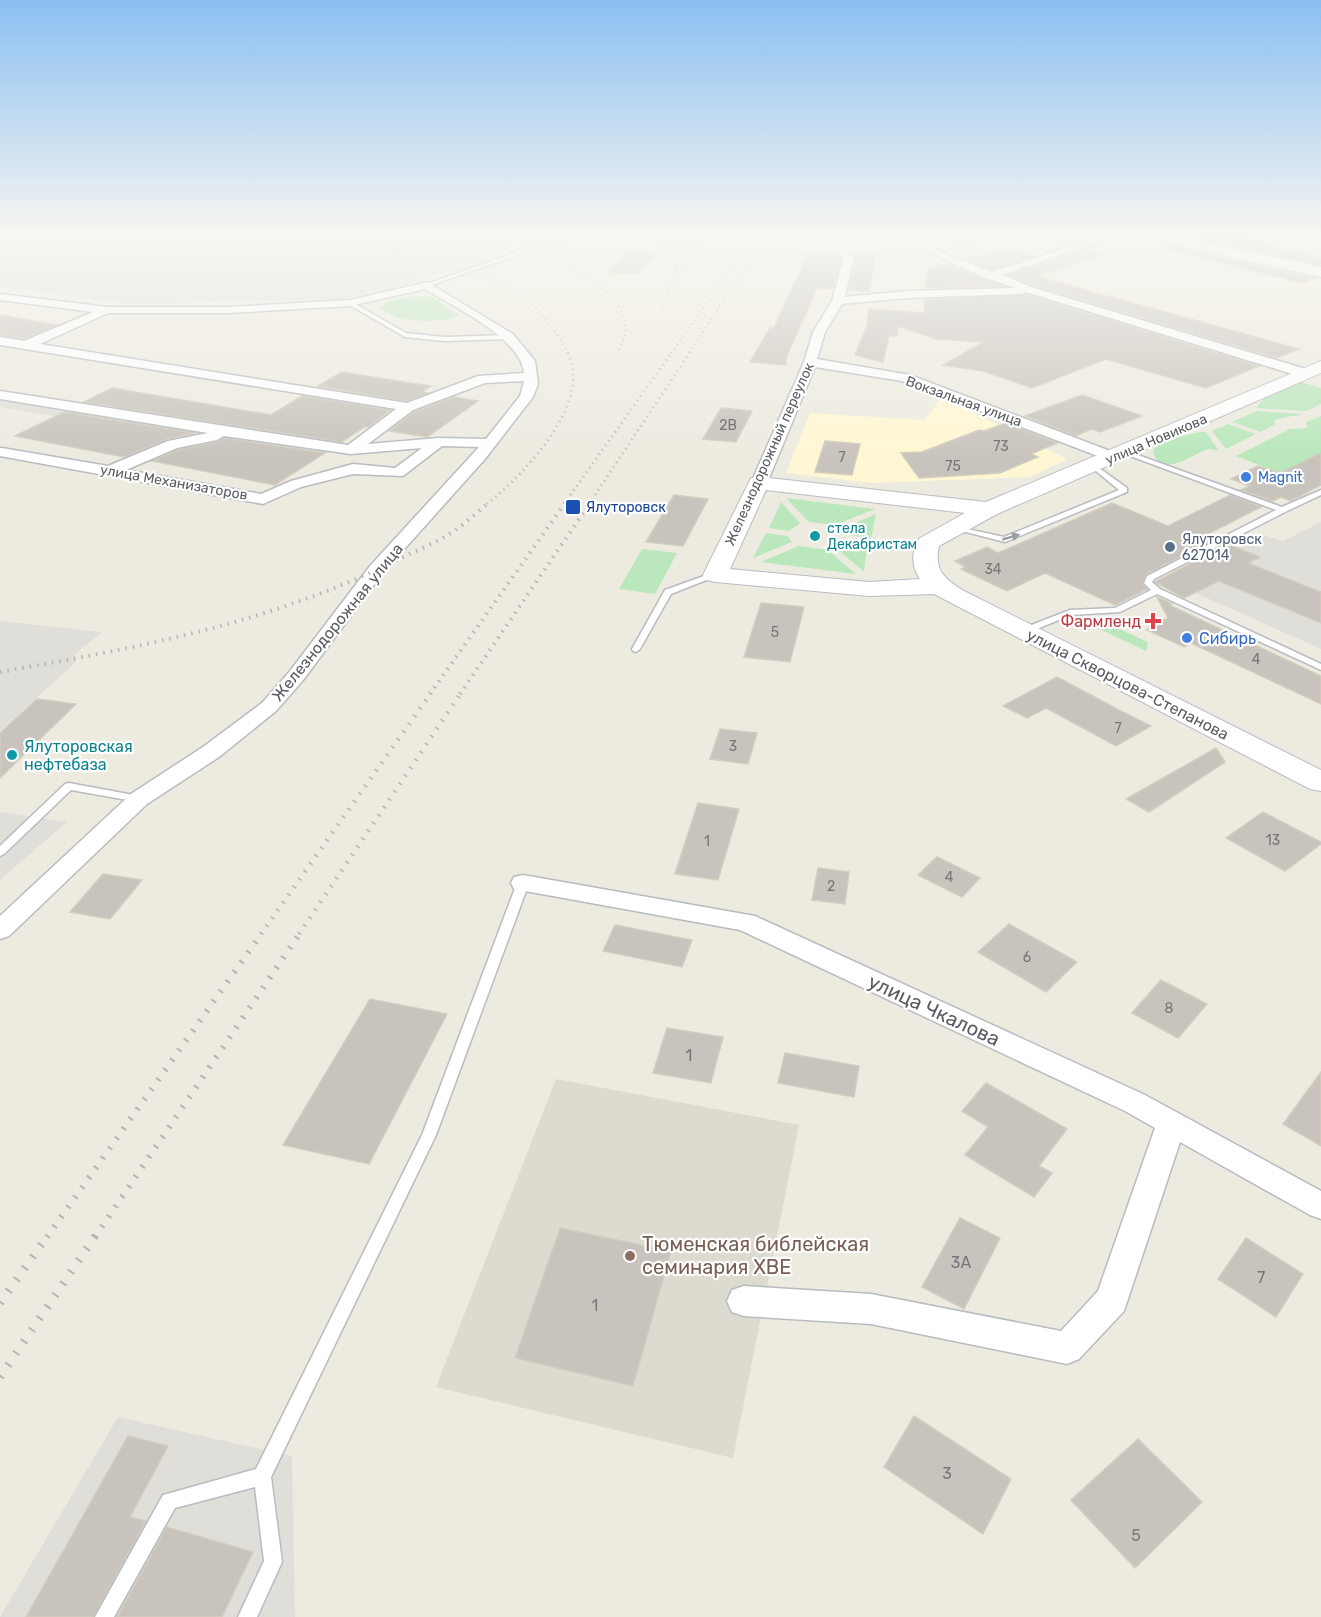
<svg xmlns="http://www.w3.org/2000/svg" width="1321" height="1617" font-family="Rubik,sans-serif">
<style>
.commercial{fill:#fff7d3}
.industrial{fill:#e0ded8}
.education{fill:#dddacf}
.green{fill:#bae7bc}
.building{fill:#c8c4bd;stroke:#d2cdbe;stroke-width:1.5}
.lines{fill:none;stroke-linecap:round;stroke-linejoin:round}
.lane-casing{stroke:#b8bbc0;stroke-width:3}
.street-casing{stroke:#b8bbc0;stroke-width:3}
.secondary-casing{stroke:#b9bcc3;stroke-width:2}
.lane{fill:#fff;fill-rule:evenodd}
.street{fill:#fff;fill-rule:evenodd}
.secondary{fill:#fff;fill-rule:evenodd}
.rail-far5{stroke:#b4b5b5;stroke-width:2;stroke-dasharray:1 4;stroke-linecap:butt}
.rail-far4{stroke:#b4b5b5;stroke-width:3;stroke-dasharray:1 4.5;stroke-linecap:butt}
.rail-far3{stroke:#b4b5b5;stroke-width:4;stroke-dasharray:1.5 6;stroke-linecap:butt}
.rail-far2{stroke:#b4b5b5;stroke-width:4.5;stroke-dasharray:1.5 8;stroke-linecap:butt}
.rail-far1{stroke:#b4b5b5;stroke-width:6;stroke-dasharray:2 10;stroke-linecap:butt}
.rail{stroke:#b4b5b5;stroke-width:8;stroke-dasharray:2 12;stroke-linecap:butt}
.secondary-bridge-casing{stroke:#b9bcc3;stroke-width:16;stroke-linecap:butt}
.secondary-bridge{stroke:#fff;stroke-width:16}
.oneway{fill:#9b9ea1}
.shop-dot{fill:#3f7fe0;stroke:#fff;stroke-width:2}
.transit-dot{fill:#1a4fb4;stroke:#fff;stroke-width:2}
.culture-dot{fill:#0f9aa8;stroke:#fff;stroke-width:2}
.service-dot{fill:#5c6f8a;stroke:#fff;stroke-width:2}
.health-dot{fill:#e0444e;stroke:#fff;stroke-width:2}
.education-dot{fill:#8d6e63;stroke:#fff;stroke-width:2}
.labels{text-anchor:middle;stroke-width:4.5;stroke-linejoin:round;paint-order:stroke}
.far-street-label{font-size:14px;fill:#595d62;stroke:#fff}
.number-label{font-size:14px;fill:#757779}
.far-shop-label{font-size:14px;fill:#366cbe;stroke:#fff;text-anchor:start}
.far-transit-label{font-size:14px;fill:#164399;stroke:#fff;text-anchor:start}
.far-culture-label{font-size:14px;fill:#0d838f;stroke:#fff;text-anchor:start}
.far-service-label{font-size:14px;fill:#4e5e75;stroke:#fff;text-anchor:start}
.health-label{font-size:16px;fill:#be3a42;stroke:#fff;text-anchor:end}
.street-label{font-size:16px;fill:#595d62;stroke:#fff}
.shop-label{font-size:16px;fill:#366cbe;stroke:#fff;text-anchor:start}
.culture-label{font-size:16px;fill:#0d838f;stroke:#fff;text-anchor:start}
.near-number-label{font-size:16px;fill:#757779}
.near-street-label{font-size:20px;fill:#595d62;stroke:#fff}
.near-education-label{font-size:20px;fill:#785e54;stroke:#fff;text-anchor:start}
</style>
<rect width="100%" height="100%" fill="#edebe0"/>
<!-- commercial -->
<path class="commercial" d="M942 397 1067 459 1030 477 873 483 786 473 810 413 925 420Z"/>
<!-- industrial -->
<g class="industrial">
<path d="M0 233H487L511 246 466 265 409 284 342 299 131 304 0 287Z"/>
<path d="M0 398 206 432 194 439 0 407Z"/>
<path d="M1321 522V649L1171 582 1263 535 1283 541Z"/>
<path d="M0 621 102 632 75 654 76 662 0 731Z"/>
<path d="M0 812 67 822 0 880Z"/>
<path d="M118 1417 292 1456 295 1617H0Z"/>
</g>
<!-- education -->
<path class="education" d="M556 1079 799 1125 733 1458 436 1387Z"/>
<!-- green -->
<g class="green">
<path d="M413 296 432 297 459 315C450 323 408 322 396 317 390 315 385 311 379 307L390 301Z"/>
<path d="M1301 382 1321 388V404L1306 411 1256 408 1266 396Z"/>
<path d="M1256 411 1304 414C1294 417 1282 416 1274 421L1276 424 1261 432 1232 422Z"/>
<path d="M1321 416V453L1280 473 1236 456 1290 429 1307 428 1306 422Z"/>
<path d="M1228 424 1256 434 1226 449 1212 431Z"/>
<path d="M1201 432H1206L1219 451C1215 450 1212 449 1209 449 1196 451 1158 483 1153 450L1158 443 1167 439Z"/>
<path d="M786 498 875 509 835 525 809 522Z"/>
<path d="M781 502 800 523 789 531 769 528Z"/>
<path d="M876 514 871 538 850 535 843 528Z"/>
<path d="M766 533 787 536 792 542 753 558Z"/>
<path d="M847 545 867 548 864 572 837 549Z"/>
<path d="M799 546 828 550 856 574 761 562Z"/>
<path d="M642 549 677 553 655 594 619 589Z"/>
<path d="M1083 621 1105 622 1148 642 1146 651Z"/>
</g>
<!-- building -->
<g class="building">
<path d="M1215 233H1226L1280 245 1273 248 1321 258V265L1197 239Z"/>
<path d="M1174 247 1316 278 1302 283 1167 249Z"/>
<path d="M1009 249 1034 256 992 270 965 259Z"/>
<path d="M1086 249 1100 255 1035 276 1299 349 1277 358 1035 286 1008 275Z"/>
<path d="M627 252 655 254 637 274 608 272Z"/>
<path d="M808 254 842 256 833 289 817 288 786 358V365L750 362 770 328H774Z"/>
<path d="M856 255 875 256 869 291 849 290Z"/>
<path d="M948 264 985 280 1003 286 926 288 928 269Z"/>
<path d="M1026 294 1259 366 1206 388 1106 359 1032 388 983 371 943 365 984 342 936 339 898 326 897 336H889L883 362 855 355 867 326 869 309 924 313 925 300Z"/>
<path d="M0 315 57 325 24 339 0 335Z"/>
<path d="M342 372 410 383 431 386 422 392 428 393 407 401 318 386Z"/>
<path d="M112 388 271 415 302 396 390 410 368 427H364L342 442 84 402Z"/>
<path d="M1082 395 1142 416 1100 432 1091 429 1076 436 1025 416Z"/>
<path d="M454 397 478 401 427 437 389 431 414 412Z"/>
<path d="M721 408 752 411 736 442 703 439Z"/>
<path d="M64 412 195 433 167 439 124 457 15 436Z"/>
<path d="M1006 423 1057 443 1031 454 1038 457 1000 473 919 478 901 453 922 452 979 430 984 431Z"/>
<path d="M224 438 325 453 275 485 152 461 178 450 217 442Z"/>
<path d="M825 441 860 444 852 475 815 472Z"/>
<path d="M1321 453V485L1291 501 1281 497 1273 501 1241 490 1250 486 1231 479 1258 466 1280 473Z"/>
<path d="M674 495 708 499 683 546 646 542Z"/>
<path d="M1230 495 1261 507 1206 535 1215 539 1146 574 1142 583 1147 589 1115 605 1045 573 1007 591 961 569 966 567 955 561 987 547 998 553 1112 503 1168 526Z"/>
<path d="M1227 544 1260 557 1248 563 1321 592V623L1219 581 1184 598 1155 582Z"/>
<path d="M1157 597 1172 604 1169 605 1321 676V704L1191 643 1184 647 1147 630 1168 618Z"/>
<path d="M761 603 804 607 790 662 744 657Z"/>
<path d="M1057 677 1119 710 1151 726 1116 746 1046 708 1027 718 1003 706Z"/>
<path d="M37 699 76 704 0 778V733Z"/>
<path d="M720 729 757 733 748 764 710 759Z"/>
<path d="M1216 748 1225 762 1149 812 1126 799Z"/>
<path d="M698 803 739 809 718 880 675 874Z"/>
<path d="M1263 812 1321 842V844L1285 871 1226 838Z"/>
<path d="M937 857 980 878 962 897 918 875Z"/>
<path d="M818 868 849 872 845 904 812 900Z"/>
<path d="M103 874 142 880 110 919 70 912Z"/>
<path d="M1009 924 1077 962 1046 992 978 952Z"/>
<path d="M615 925 692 940 682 967 603 951Z"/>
<path d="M1161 980 1207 1004 1178 1038 1132 1013Z"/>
<path d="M370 999 447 1014 369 1164 283 1145Z"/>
<path d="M667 1028 723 1037 711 1083 653 1073Z"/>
<path d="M785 1053 859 1066 854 1097 778 1083Z"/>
<path d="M1321 1072V1146L1283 1124Z"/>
<path d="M986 1083 1067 1129 1039 1166 1052 1173 1034 1197 965 1155 988 1127 962 1111Z"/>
<path d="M960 1218 1000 1238 964 1309 922 1287Z"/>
<path d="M560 1228 671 1251 633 1386 515 1358Z"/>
<path d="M1246 1238 1303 1274 1276 1317 1218 1279Z"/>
<path d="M914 1416 1011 1479 983 1534 884 1467Z"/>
<path d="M128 1436 168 1446 130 1517 146 1521 93 1617H26Z"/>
<path d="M1138 1439 1202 1502 1135 1568 1071 1500Z"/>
<path d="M167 1527 253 1552 222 1617H117Z"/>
</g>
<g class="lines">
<!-- lane casing -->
<g class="lane-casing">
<g id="lane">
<path d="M578 233H583L574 240 537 248 429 286 424 285 534 246 570 238Z"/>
<path d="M348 302H352L406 333 444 337 509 335 512 337 509 339 444 341 405 337 348 304Z"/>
<path d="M1124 450 1282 507 1321 490V495L1285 512 1154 579 1152 582 1160 589 1321 664V670L1157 594 1120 612 1071 615 1027 633H1021V629L1070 610 1115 608 1151 590 1144 583 1147 576 1276 510 1122 453 1121 452Z"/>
<path d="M1092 463 1127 488V492L1005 542 950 528 954 526 1004 537 1119 490 1090 466 1088 465Z"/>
<path d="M712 573H718L719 575 671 594 640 649 636 652 633 651 632 649 665 590Z"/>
<path d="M69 783 139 796 144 799 139 802 71 790 4 854 0 856V846L65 784Z"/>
<path d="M523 879 529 883 436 1135 271 1477 282 1562 257 1617H238L264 1561 255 1487 175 1508 114 1617H95L163 1495 256 1469 422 1135 517 883Z"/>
</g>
</g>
<!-- street casing -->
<g class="street-casing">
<g id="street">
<path d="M949 233 961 234 944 241 934 249 992 272 1111 233H1126L1002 275 1034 288 1309 370 1311 373 1309 376H1299L1026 292 1021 294 906 298 842 304 825 332 817 359 910 375 1118 454 1120 457 1118 460H1108L902 381 815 367 767 483 759 488 754 486 751 483 804 362 813 332 832 301 845 253 854 255 845 297 906 291 1015 288 986 278 922 250 936 237Z"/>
<path d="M1313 233H1321V236L1314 235Z"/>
<path d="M427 282 513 334 535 361 538 384 533 397 485 459 382 574 304 679 276 711 219 757 147 804 9 936 0 939V916L131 794 203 747 262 703 290 671 370 566 479 447 442 446 403 476 353 474 301 487 263 504 0 456V448H2L108 466 168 441 208 433 0 399V391L348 445 396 409 0 345V337L24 341 93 312 0 300V294L108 307H229L350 300ZM425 289C454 307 521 338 524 373L478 376 407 403 40 344 108 313H229L350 306ZM524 381 520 396 486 439 439 438 368 444 413 410 485 383ZM224 436 351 454 422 448 395 468 353 464 291 481 261 494 126 470 177 448 217 440Z"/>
<path d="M523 875 755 916 1145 1095 1321 1191V1219L1310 1215 1180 1142 1124 1311 1079 1359 1067 1364 871 1324 744 1316 732 1312 727 1301 732 1290 744 1286 871 1294 1061 1331 1098 1291 1155 1128 1125 1111 740 930 514 889 511 883 514 877Z"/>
</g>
</g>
<!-- secondary casing -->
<g class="secondary-casing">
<g id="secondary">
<path d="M1134 233H1160L1321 267V277L1141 237Z"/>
<path d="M1321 361V373L997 514 939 546C934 569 943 578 962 590L1321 770V791L1310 789 934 594 869 596 715 582 706 580 703 575 751 478 759 477 986 502ZM766 490 965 513 920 538C911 550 911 567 920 579L869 582 730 569Z"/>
</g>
</g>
<!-- lane -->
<use href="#lane" class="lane"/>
<!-- street -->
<use href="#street" class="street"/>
<!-- secondary -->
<use href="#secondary" class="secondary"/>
<!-- rail-far5 -->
<g class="rail-far5">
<path d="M507 233C540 249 627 286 626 329 626 336 621 344 619 351"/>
<path d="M663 233 677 258 675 278"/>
<path d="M314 238C368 250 484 266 526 299 544 314 557 333 568 353"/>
<path d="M662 310 675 278 703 246 700 233"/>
<path d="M671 353 756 233"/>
<path d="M689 353 769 233"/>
</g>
<!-- rail-far4 -->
<g class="rail-far4">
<path d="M487 504C523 475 595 402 567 352"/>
<path d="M564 504 672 352"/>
<path d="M589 504 690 352"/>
</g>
<!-- rail-far3 -->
<g class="rail-far3">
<path d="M0 672C136 648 267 624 393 562 412 552 435 544 454 531 466 523 477 512 489 503"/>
<path d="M430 694 565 503"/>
<path d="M460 694 590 503"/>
</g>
<!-- rail-far2 -->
<g class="rail-far2">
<path d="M261 934 431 693"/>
<path d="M299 934 461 693"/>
</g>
<!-- rail-far1 -->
<g class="rail-far1">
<path d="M47 1237 262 933"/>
<path d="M95 1237 300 933"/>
</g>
<!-- rail -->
<g class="rail">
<path d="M0 1303 48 1235"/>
<path d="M0 1377 96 1235"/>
</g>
<!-- secondary-bridge casing -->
<g class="secondary-bridge-casing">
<path id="secondary-bridge" d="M651 233 842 246 924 241 972 233"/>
</g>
<!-- secondary-bridge -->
<use href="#secondary-bridge" class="secondary-bridge"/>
</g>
<!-- one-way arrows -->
<defs><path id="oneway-solid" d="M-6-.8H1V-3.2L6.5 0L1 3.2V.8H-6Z" transform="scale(1.5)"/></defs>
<use class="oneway" href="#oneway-solid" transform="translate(1011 537) rotate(-16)"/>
<!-- sky -->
<linearGradient id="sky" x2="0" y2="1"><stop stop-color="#8abff1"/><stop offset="0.51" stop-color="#f7f6f1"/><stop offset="1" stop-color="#f7f6f1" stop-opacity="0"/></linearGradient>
<rect width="1321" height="459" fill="url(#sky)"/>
<!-- markers -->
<g class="shop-dot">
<circle cx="1246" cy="477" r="6"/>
<circle cx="1187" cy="638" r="6"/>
</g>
<rect class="transit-dot" x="565" y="499" width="16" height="16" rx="3"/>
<g class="culture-dot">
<circle cx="815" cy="536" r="6"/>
<circle cx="12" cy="755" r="6"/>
</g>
<circle class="service-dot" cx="1170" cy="547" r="6"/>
<path class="health-dot" d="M1150 612h6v6h6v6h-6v6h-6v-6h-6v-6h6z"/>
<circle class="education-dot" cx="630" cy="1256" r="6"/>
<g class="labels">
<!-- far-street labels -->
<g class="far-street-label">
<text transform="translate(964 401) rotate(20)" y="5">Вокзальная улица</text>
<text transform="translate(1156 439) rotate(-23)" y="5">улица Новикова</text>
<text transform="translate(769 454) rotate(-66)" y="5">Железнодорожный переулок</text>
<text transform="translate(174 482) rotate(10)" y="5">улица Механизаторов</text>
</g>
<!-- number labels -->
<g class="number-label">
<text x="728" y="430">2В</text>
<text x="1001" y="451">73</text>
<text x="842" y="462">7</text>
<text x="953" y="471">75</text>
<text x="993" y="574">34</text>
<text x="775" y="637">5</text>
<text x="1256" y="664">4</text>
<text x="1118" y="733">7</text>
<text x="733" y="751">3</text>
<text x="1273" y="845">13</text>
<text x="707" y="846">1</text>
<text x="949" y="882">4</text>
<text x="831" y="891">2</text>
<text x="1027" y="962">6</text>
<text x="1169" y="1013">8</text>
</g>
<!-- far-shop labels -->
<g class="far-shop-label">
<text x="1258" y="482">Magnit</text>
</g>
<!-- far-transit labels -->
<g class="far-transit-label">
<text x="586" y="512">Ялуторовск</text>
</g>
<!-- far-culture labels -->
<g class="far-culture-label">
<text x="827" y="533">стела<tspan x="827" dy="16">Декабристам</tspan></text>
</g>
<!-- far-service labels -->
<g class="far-service-label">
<text x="1182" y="544">Ялуторовск<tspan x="1182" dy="16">627014</tspan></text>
</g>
<!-- health labels -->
<g class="health-label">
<text x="1141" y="627">Фармленд</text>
</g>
<!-- street labels -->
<g class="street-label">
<text transform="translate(337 622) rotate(-51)" y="6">Железнодорожная улица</text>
<text transform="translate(1128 684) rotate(27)" y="6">улица Скворцова-Степанова</text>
</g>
<!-- shop labels -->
<g class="shop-label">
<text x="1199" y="644">Сибирь</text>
</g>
<!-- culture labels -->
<g class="culture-label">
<text x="24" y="752">Ялуторовская<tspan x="24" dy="18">нефтебаза</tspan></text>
</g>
<!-- near-number labels -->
<g class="near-number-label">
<text x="689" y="1061">1</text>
<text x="961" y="1268">3А</text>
<text x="1261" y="1283">7</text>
<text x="595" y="1311">1</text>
<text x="947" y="1479">3</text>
<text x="1136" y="1541">5</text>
</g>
<!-- near-street labels -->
<g class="near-street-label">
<text transform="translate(934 1010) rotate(25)" y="7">улица Чкалова</text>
</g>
<!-- near-education labels -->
<g class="near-education-label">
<text x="642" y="1251">Тюменская библейская<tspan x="642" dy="23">семинария ХВЕ</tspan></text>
</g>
</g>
</svg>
